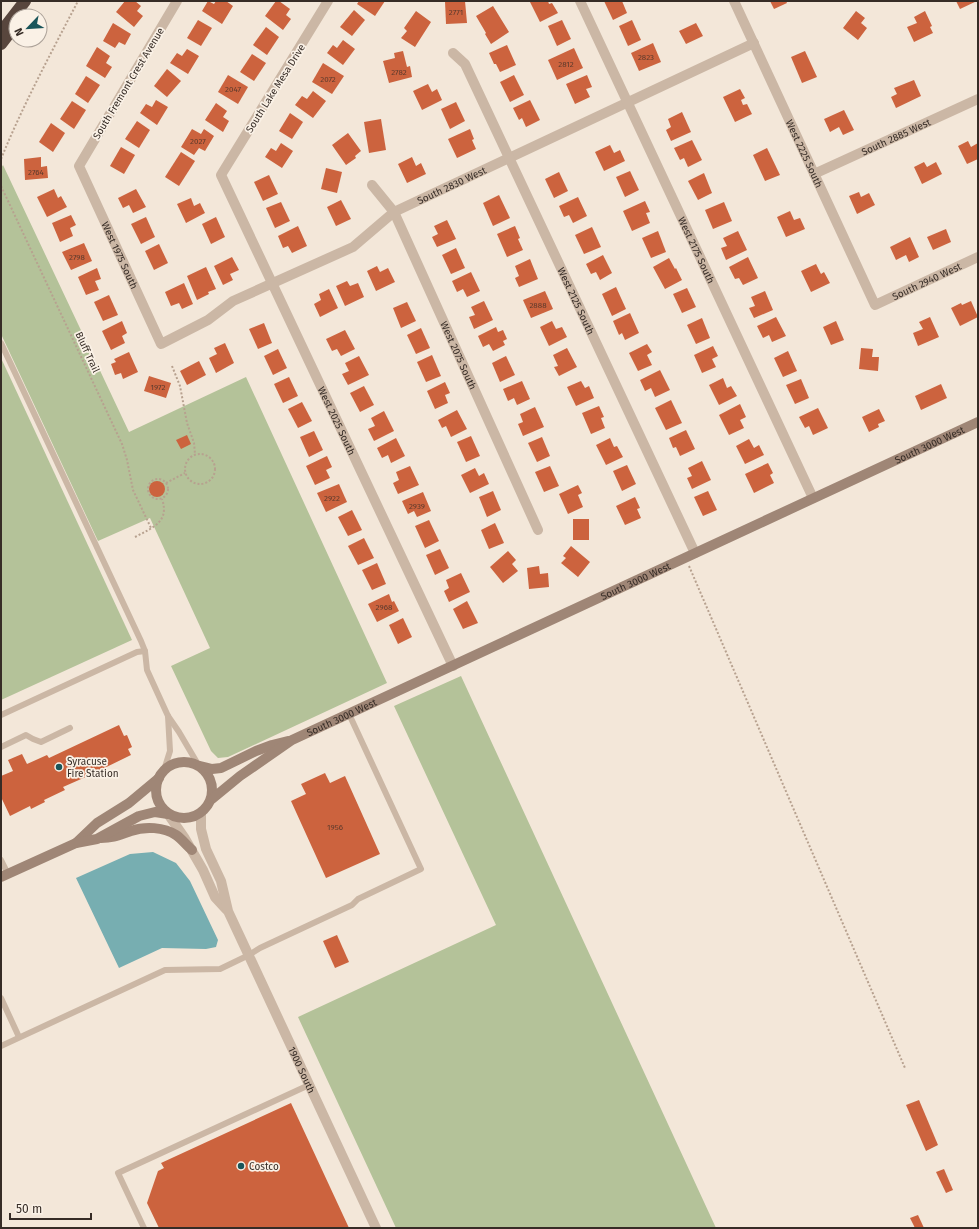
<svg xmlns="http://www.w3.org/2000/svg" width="979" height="1229" font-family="'Fira Sans',sans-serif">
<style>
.green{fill:#b4c299}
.water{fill:#77aeb1}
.building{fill:#cc633e}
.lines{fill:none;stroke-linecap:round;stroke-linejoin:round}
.path{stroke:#b7a18f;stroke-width:2;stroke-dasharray:2 2;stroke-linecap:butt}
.lane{stroke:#cbb7a5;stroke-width:6}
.street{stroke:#cbb7a5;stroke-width:10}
.secondary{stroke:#9f8676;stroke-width:10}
.highway{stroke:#58463d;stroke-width:12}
.poi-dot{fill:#1a555a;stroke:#faf1e6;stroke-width:1.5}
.labels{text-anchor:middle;stroke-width:3.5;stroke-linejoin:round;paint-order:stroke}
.number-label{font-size:8px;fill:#5c3a2c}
.street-label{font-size:10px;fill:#362c26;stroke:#faf1e6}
.poi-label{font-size:10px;fill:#362c26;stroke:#faf1e6;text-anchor:start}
</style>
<rect width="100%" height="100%" fill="#f3e7d9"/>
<!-- green -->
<g class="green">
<path d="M3 165 129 432 246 377 387 683 228 757 218 758 211 751 171 666 210 648 150 518 98 541 1 334V168Z"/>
<path d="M1 358 132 640 1 700Z"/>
<path d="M461 676 716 1228H396L298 1017 496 925 394 706Z"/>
</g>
<!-- water -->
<path class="water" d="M153 852 176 863 190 881 218 940 216 947 206 949 162 948 119 968 76 878 130 854Z"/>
<!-- building -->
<g class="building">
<path d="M125 1H135L141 6 137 11 143 16 134 27 116 12Z"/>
<path d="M208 1 214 4 216 1H226L233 6 222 24 202 11Z"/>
<path d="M276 1H279L290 9 286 15 291 19 283 30 265 16Z"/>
<path d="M359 1H385L375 16 357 4Z"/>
<path d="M445 1H465L467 23 446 24Z"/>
<path d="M532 1H548L549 4 552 3 558 13 540 22 530 2Z"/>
<path d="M604 1H622L627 13 613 20Z"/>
<path d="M770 1H786L787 3 774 9Z"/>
<path d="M956 1H977L960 9Z"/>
<path d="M493 6 509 32 491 44 485 34 486 33 476 16Z"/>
<path d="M354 10 365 20 352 36 340 27Z"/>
<path d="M416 11 431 22 415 47 401 38 407 31 404 28Z"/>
<path d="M856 11 865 18 861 23 867 28 858 40 843 28Z"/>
<path d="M925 11 932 26 930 27 933 33 914 42 907 27 917 23 914 17Z"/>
<path d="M198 20 212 28 201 46 187 38Z"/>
<path d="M562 20 571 39 557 46 548 26Z"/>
<path d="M632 20 641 40 628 46 619 26Z"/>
<path d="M113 23 131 34 125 45 119 42 115 48 103 41Z"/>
<path d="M696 23 703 36 686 44 679 31Z"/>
<path d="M266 27 279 37 267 55 253 45Z"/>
<path d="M343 40 355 49 343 65 327 53 333 45 337 48Z"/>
<path d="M653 43 661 62 639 71 631 53Z"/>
<path d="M507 45 516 65 500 72 496 64H494L489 53Z"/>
<path d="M97 47 110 56 106 63 112 67 105 78 86 66Z"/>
<path d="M574 48 583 68 557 80 548 60Z"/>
<path d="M187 49 199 56 188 74 170 63 177 53 182 56Z"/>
<path d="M403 51 407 67 410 66 412 77 389 83 383 61 395 58 394 53Z"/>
<path d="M805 51 817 77 802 83 791 57Z"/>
<path d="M252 54 266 63 254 81 240 72Z"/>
<path d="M323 63 344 76 332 94 312 82Z"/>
<path d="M167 69 181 81 167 97 154 86Z"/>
<path d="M228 75 248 87 238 104 218 92Z"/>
<path d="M514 75 524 95 510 102 500 82Z"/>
<path d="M587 75 592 87 586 89 590 97 575 104 566 84Z"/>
<path d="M86 76 100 85 88 103 75 94Z"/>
<path d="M914 80 921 96 896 108 891 97 897 94 894 88Z"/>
<path d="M428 84 432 92 437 89 442 100 422 110 413 91Z"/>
<path d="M740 89 745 98 741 100 743 105 747 104 752 114 735 122 723 97Z"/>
<path d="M313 91 326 101 313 118 295 105 302 96 307 99Z"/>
<path d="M156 100 168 107 157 125 140 113 146 104 152 107Z"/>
<path d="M530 100 540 120 526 127 522 118 519 120 513 108Z"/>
<path d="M72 101 86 110 74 129 60 119Z"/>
<path d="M456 102 465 121 450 129 441 109Z"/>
<path d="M216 103 227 111 223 117 229 121 223 132 205 120Z"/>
<path d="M844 110 854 130 843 135 839 127 830 132 824 119Z"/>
<path d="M682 112 691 132 671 141 666 130 671 127 668 119Z"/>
<path d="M290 113 303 122 292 139 279 131Z"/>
<path d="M381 119 386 150 369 153 364 122Z"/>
<path d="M137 121 150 130 139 148 125 139Z"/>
<path d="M51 123 65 133 53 152 39 142Z"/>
<path d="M192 129 201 134 204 129 214 136 205 151 199 148 194 155 181 147Z"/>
<path d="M470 129 474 139 472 140 476 149 457 158 448 139Z"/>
<path d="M348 133 361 151 355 156 356 158 346 165 332 145Z"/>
<path d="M692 140 702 160 688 167 684 158 680 160 674 148Z"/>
<path d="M968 141 971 147 978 143V159L967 164 958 146Z"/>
<path d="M281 143 293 151 282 168 265 157 271 148 276 151Z"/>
<path d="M610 145 614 153 620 150 625 161 604 171 595 152Z"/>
<path d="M121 147 135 155 124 174 110 166Z"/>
<path d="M767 148 780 175 765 181 753 155Z"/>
<path d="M181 152 195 161 179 186 165 177Z"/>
<path d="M41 157V167L47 166 48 178 25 180 24 159Z"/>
<path d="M412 157 416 166 421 163 426 174 407 183 398 164Z"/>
<path d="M924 162 927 167 936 162 942 174 922 184 914 167Z"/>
<path d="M326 168 342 172 337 193 321 189Z"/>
<path d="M630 171 639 190 625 197 616 177Z"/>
<path d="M559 172 568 191 554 198 545 179Z"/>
<path d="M704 173 712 193 698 200 688 181Z"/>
<path d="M269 175 278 194 263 201 254 182Z"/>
<path d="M54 189 58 198 61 196 67 207 47 217 37 197Z"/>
<path d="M136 189 146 207 133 213 129 205 123 208 118 198Z"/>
<path d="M859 192 861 197 869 193 875 205 857 214 849 196Z"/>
<path d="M499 195 510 218 493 226 483 203Z"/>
<path d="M578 197 587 216 573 223 569 215 564 217 559 206Z"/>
<path d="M191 198 194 206 200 203 205 213 186 223 177 204Z"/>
<path d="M341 200 351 219 336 226 327 207Z"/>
<path d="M645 201 650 212 646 213 650 223 632 231 623 211Z"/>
<path d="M281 202 290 221 275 228 266 208Z"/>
<path d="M724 202 732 221 713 229 705 210Z"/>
<path d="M790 211 794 220 800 218 805 229 786 237 777 217Z"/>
<path d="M71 215 76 225 70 228 73 236 60 242 52 223Z"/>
<path d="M146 217 155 237 141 244 131 224Z"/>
<path d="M216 217 225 237 211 244 202 224Z"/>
<path d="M447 220 456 239 437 247 432 237 438 234 434 226Z"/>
<path d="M298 226 307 246 292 253 288 246 283 248 278 236Z"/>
<path d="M515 226 520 238 518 239 523 250 507 257 497 234Z"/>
<path d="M592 227 601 247 584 254 575 235Z"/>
<path d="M946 229 951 242 933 250 927 237Z"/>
<path d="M658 231 666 252 651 258 642 238Z"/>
<path d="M738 231 747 250 726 260 721 248 727 246 723 238Z"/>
<path d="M910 237 919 257 909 262 906 255 896 260 890 247Z"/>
<path d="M84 243 92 261 71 270 62 252Z"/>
<path d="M159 244 168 263 154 270 145 251Z"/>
<path d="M456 248 465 268 451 274 442 255Z"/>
<path d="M603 255 612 273 600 280 596 272 591 274 586 264Z"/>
<path d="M232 257 239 270 230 274 233 280 223 285 214 266Z"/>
<path d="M748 257 758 278 743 285 739 278 735 279 729 267Z"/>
<path d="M669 258 675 269 676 268 682 280 665 289 653 267Z"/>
<path d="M530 259 538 279 519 287 515 278 519 276 515 266Z"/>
<path d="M816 264 821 274 824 272 830 283 811 292 801 271Z"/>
<path d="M377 266 380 272 388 268 395 282 376 291 367 271Z"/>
<path d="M206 267 216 289 208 292 209 294 197 300 187 276Z"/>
<path d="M97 268 101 279 95 281 99 290 86 295 78 277Z"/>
<path d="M471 272 480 291 467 297 463 289 457 292 452 281Z"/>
<path d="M347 281 350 286 358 283 364 297 345 306 336 286Z"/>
<path d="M184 283 193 304 182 309 179 303 171 306 165 292Z"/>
<path d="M616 287 626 309 612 316 602 294Z"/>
<path d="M687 288 696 307 682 313 673 294Z"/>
<path d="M329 289 338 308 320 317 314 304 321 300 319 294Z"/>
<path d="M545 291 553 309 531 318 523 300Z"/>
<path d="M765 291 773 310 754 318 749 308 755 306 751 297Z"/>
<path d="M109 295 118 315 103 321 94 302Z"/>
<path d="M484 301 493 320 474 329 469 317 475 315 471 307Z"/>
<path d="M971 301 978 317 960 326 951 308 961 303 962 305Z"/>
<path d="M407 302 416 321 401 328 393 308Z"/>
<path d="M630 313 639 333 625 340 622 333 619 335 613 321Z"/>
<path d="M776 317 786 336 772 342 769 335 763 338 757 326Z"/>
<path d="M930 317 939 337 918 346 913 333 923 329 919 322Z"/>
<path d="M702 318 710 338 696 344 687 325Z"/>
<path d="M122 321 127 333 122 336 125 343 111 350 102 331Z"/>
<path d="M552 321 556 329 562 327 567 337 549 346 540 327Z"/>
<path d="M836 321 844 340 831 345 823 327Z"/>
<path d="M264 323 272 343 258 349 249 329Z"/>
<path d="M496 327 498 332 503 330 507 339 503 341 505 345 493 351 489 344 483 347 478 336Z"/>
<path d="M421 328 430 348 416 354 407 335Z"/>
<path d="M345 330 355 349 341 356 337 349 332 351 326 339Z"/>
<path d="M225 343 234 363 216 373 209 358 217 354 214 348Z"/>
<path d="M647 344 652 352 647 355 652 365 638 371 629 353Z"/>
<path d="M713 346 718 356 712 359 716 367 702 373 694 355Z"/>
<path d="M567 348 577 367 559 376 554 367 558 366 553 355Z"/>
<path d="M861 348 873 349 872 357H879L878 371 859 369Z"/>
<path d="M278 349 287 368 273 375 264 356Z"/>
<path d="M788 351 797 371 783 377 774 358Z"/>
<path d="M129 352 138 372 123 379 121 373 115 375 111 364 116 362 114 359Z"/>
<path d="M432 355 441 376 426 382 417 362Z"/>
<path d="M359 356 369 375 348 385 342 374 349 371 345 363Z"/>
<path d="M506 356 515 375 500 382 492 363Z"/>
<path d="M199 361 206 375 187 385 180 371Z"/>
<path d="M660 370 670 390 655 397 651 388 645 391 640 380Z"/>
<path d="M149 376 171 383 166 398 144 391Z"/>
<path d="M289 377 298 396 283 403 274 384Z"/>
<path d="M723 378 727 388 731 386 737 396 719 405 709 385Z"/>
<path d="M801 379 809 398 795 404 786 385Z"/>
<path d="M522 381 530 399 517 405 514 398 508 401 503 389Z"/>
<path d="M581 381 585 388 589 386 594 398 576 406 567 387Z"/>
<path d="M445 382 450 393 445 395 448 403 435 409 427 391Z"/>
<path d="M941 384 947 398 921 410 915 396Z"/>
<path d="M364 386 374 405 360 412 350 393Z"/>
<path d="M671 400 682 423 666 430 655 408Z"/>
<path d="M302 402 312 421 298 428 288 409Z"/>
<path d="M740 404 746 417 740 420 744 428 729 435 719 415Z"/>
<path d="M599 406 604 417 601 418 605 428 591 434 582 413Z"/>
<path d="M535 407 544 427 523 436 518 424 523 422 520 414Z"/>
<path d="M818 408 828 428 813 435 809 426 805 428 799 417Z"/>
<path d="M879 409 885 421 878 424 879 427 869 432 862 417Z"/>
<path d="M457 410 467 429 451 437 446 426 442 428 438 420Z"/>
<path d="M384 411 394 431 374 441 368 429 375 426 371 418Z"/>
<path d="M686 430 695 449 680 456 676 447 673 448 669 438Z"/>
<path d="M314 431 323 450 309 457 300 437Z"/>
<path d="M187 435 191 444 181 449 176 440Z"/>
<path d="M471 436 480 456 466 462 457 442Z"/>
<path d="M542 437 550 456 537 462 528 443Z"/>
<path d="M396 438 405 456 391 463 388 455 382 458 377 448Z"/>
<path d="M610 438 614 447 617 446 623 457 606 465 596 445Z"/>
<path d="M749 439 754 448 759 445 764 455 745 464 736 446Z"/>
<path d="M327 456 332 467 326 470 330 478 315 485 306 466Z"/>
<path d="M702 461 711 480 692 489 687 478 692 476 688 468Z"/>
<path d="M768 463 773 473 770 475 774 483 754 493 745 474Z"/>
<path d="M627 465 636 484 622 491 613 471Z"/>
<path d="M410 466 419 485 398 494 393 483 399 480 396 472Z"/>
<path d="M550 466 559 486 544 492 535 472Z"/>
<path d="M475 468 479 476 484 473 489 484 470 493 461 475Z"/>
<circle cx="157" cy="489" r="8"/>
<path d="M339 484 347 502 326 512 317 493Z"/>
<path d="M578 485 582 493 578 495 583 507 568 514 559 494Z"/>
<path d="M493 491 501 510 487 517 479 497Z"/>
<path d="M708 491 717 510 703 516 694 497Z"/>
<path d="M423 492 431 511 417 517 414 511 408 514 402 501Z"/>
<path d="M635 497 640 508 637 509 641 518 625 525 616 506Z"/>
<path d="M352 510 362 530 348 536 338 517Z"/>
<rect x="573" y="519" width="16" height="21"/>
<path d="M429 520 439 541 425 548 415 526Z"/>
<path d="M495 523 504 543 489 549 481 530Z"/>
<path d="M364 538 374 558 358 565 348 546Z"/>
<path d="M571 546 590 562 578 577 561 563 566 558 563 556Z"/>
<path d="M440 549 449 568 435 575 426 555Z"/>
<path d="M508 551 516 560 512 564 518 571 503 583 490 567Z"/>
<path d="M377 563 386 584 372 590 362 570Z"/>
<path d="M539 566 540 574 548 573 549 587 529 589 527 568Z"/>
<path d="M461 573 470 592 449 602 444 591 449 588 446 580Z"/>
<path d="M389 594 392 602 394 601 399 611 377 622 368 604Z"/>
<path d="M467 601 478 623 463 629 453 609Z"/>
<path d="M403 618 412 637 398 644 389 625Z"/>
<path d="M119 725 124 736 127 735 132 747 128 749 131 755 88 776 63 787 65 790 44 800 45 802 31 809 30 806 10 816 1 797V776L13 771 8 760 22 754 27 764 47 755 49 758Z"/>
<path d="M325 773 330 783 345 776 380 854 326 878 291 801 306 794 301 784Z"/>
<path d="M337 935 349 962 335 968 323 941Z"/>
<path d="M919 1100 938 1145 926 1151 906 1105Z"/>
<path d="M291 1103 349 1228H159L147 1203 158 1171 164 1168 161 1163Z"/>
<path d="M944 1169 953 1190 946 1193 936 1172Z"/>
<path d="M918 1215 924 1228H915L910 1218Z"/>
</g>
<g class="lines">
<!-- path -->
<g class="path">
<path d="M1 159C23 105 51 53 78 1"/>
<path d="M1 186 122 444 127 460 133 490 151 528"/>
<path d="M172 366 180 386 187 423 194 443 195 454"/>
<circle cx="200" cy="469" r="15"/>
<circle cx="158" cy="489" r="10"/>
<path d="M166 483 185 473"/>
<path d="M135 537C152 528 170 522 162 499"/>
<path d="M689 566 905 1068"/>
</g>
<!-- lane -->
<g class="lane">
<path d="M1 343 141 641 145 651 147 670 168 716 179 732 199 766"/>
<path d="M1 715 137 652 145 651"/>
<path d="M1 747 26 735 33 739 41 742 70 728"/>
<path d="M164 770 170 751 168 716"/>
<path d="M1 860 8 874"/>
<path d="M1 998 19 1037"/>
<path d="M1 1046 165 970 220 969 249 955 260 948 352 905 358 899 421 869 349 714"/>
<path d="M144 1228 118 1173 309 1085"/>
</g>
<!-- street -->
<g class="street">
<path id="s1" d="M177 1 79 166 161 344 208 320 233 301 353 247 394 212 754 43"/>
<path id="s2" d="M328 1 221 175 453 666"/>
<path id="s3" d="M580 1 813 498"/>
<path id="s4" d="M734 1 875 305 978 257"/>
<path id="s5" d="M453 53 465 64 695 553"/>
<path id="s6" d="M814 174 978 99"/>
<path id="s7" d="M372 185 394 212 538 530"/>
<path d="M168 814 184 837 203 870 215 897 226 909"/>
<path id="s8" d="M201 814V829L206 849 221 881 228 911 376 1228"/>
</g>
<!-- secondary -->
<g class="secondary">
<circle cx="184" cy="790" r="28"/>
<path d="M200 766 212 769 221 768 256 751 272 745 288 741"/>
<path id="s9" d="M212 799 240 776 292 740 978 422"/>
<path d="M101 838C114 838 119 835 131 831 145 826 164 827 176 835 182 839 187 846 192 850"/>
<path d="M76 843 97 823 129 803 159 778"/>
<path d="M1 877 76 843 97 839 139 816 155 812 168 814"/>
</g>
<!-- highway -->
<g class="highway">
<path d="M1 32 25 1"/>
<path d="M1 44 14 27"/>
</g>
</g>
<!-- markers -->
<g class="poi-dot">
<circle cx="59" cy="767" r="4"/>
<circle cx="241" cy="1166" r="4"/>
</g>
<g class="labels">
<!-- number labels -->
<g class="number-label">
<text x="456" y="15">2771</text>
<text x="646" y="60">2823</text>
<text x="566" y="67">2812</text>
<text x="399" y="75">2782</text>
<text x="328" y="82">2072</text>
<text x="233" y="92">2047</text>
<text x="198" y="144">2027</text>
<text x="36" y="175">2764</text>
<text x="77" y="260">2798</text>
<text x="538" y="308">2888</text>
<text x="158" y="390">1972</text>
<text x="332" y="501">2922</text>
<text x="417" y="509">2939</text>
<text x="384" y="610">2968</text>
<text x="335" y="830">1956</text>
</g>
<!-- street labels -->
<g class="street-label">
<text transform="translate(128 83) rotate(-59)" y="4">South Fremont Crest Avenue</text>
<text transform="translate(275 88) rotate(-58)" y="4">South Lake Mesa Drive</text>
<text dy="4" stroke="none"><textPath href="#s6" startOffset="90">South 2885 West</textPath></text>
<text dy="4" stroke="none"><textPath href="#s4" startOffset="168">West 2225 South</textPath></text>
<text dy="4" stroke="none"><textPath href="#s1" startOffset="721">South 2830 West</textPath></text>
<text dy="4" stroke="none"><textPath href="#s3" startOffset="275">West 2175 South</textPath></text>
<text dy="4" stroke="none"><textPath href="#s1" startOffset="290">West 1975 South</textPath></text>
<text dy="4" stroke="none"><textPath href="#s4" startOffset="392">South 2940 West</textPath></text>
<text dy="4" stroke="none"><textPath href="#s5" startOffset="278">West 2125 South</textPath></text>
<text transform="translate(88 352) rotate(65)" y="4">Bluff Trail</text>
<text dy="4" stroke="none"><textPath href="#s7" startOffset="192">West 2075 South</textPath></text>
<text dy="4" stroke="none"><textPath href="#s2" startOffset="476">West 2025 South</textPath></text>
<text dy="4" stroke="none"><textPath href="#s9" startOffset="802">South 3000 West</textPath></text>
<text dy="4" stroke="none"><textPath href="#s9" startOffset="478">South 3000 West</textPath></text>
<text dy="4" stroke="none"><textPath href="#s9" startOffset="154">South 3000 West</textPath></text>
<text dy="4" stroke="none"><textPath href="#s8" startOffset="277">1900 South</textPath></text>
</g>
<!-- poi labels -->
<g class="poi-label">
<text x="67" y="765">Syracuse<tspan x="67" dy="12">Fire Station</tspan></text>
<text x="249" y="1170">Costco</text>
</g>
</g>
<!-- border -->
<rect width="979" height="1229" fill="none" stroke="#362c26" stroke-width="4"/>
<!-- north arrow -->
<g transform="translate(28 28) rotate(245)"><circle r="19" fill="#faf1e6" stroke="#aca299"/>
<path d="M0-3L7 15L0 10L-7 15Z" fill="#1a555a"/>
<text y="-6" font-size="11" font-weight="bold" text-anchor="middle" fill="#362c26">N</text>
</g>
<!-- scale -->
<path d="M10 1213v6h81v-6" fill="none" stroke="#362c26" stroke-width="2"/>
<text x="16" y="1213" font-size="12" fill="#362c26" stroke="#faf1e6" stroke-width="3" paint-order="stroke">50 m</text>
</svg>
